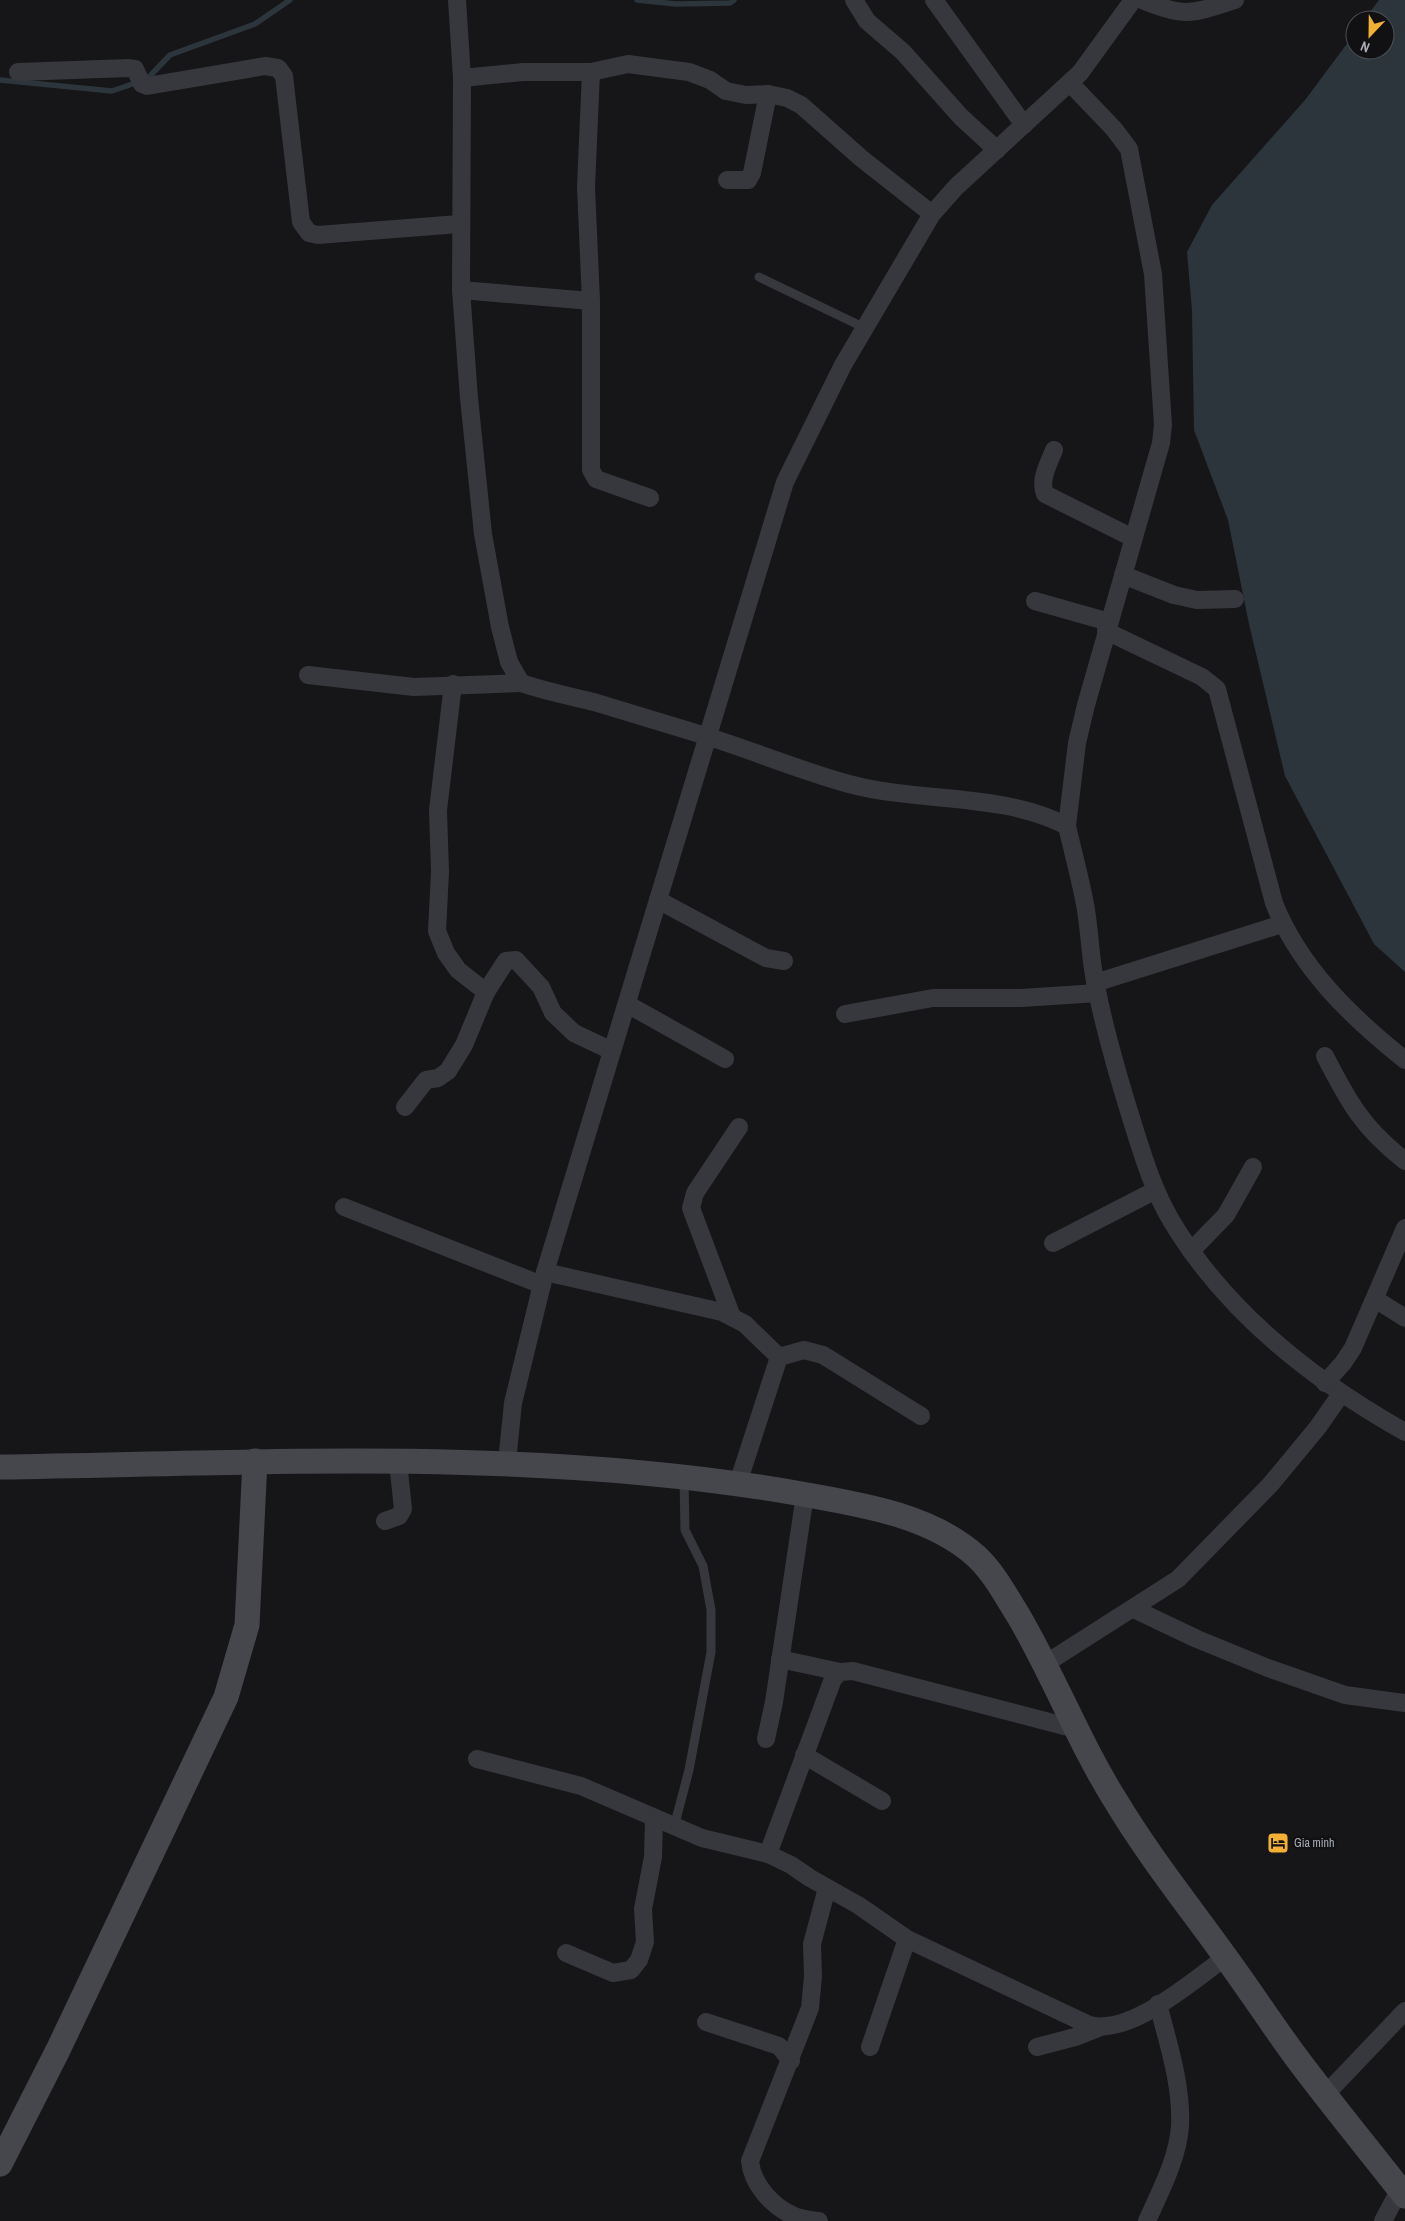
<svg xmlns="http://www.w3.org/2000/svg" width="1405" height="2221" font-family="'Archivo Narrow',sans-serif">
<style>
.water{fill:#2c353c}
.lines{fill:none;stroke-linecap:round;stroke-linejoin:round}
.stream{stroke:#2c353c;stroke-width:5.5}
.lane{stroke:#37383d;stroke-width:9}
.street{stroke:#37383d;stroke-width:18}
.secondary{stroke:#45474d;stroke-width:25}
.labels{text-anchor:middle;stroke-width:5;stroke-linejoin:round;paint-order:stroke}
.poi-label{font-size:12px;fill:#a8adb8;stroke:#111113;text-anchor:start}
</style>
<rect width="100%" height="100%" fill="#161618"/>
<!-- water -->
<path class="water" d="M1379 0H1405V972L1374 944 1285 776 1249 624 1228 520 1194 430 1192 311 1187 252 1212 205 1305 100 1355 33V50H1385V20H1364Z"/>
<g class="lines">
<!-- stream -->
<g class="stream">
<path d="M637 0 676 4 730 3 734 0"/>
<path d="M0 80 112 91 147 79 170 55 255 24 290 0"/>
</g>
<!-- lane -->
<g class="lane">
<path d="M759 277 865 328"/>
<path d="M674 1827 689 1770 711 1652V1610L703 1566 685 1530 684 1480"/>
</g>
<!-- street -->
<g class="street">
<path d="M457 0 462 78 461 290 469 398 483 534 500 627 509 662 521 683C545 691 569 696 594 702 631 713 669 725 706 736 754 751 801 771 849 784 920 803 1001 792 1067 826 1073 852 1080 878 1085 904 1090 931 1090 959 1096 986 1105 1032 1118 1076 1132 1121 1143 1156 1153 1190 1172 1222 1227 1313 1314 1381 1405 1432"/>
<path d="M854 0 867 21 903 52 961 117 997 150"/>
<path d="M934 0 1024 125"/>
<path d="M1142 0C1185 18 1192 14 1235 0"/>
<path d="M18 72 128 68 135 69 142 84 147 86 265 66 278 68 284 76 301 222 309 233 318 235 459 224"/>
<path d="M591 72 586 187 591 301V470L596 479 650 498"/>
<path d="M462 78 523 72H591L628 64 689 72 710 80 726 91 746 95 768 94 787 98 801 105 861 158 932 214"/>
<path d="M727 180H748L752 173 768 94"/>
<path d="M461 290 591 301"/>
<path d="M1054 450C1049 463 1039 480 1045 494L1133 538"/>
<path d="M1123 575 1174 595 1197 600 1235 599"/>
<path d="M1035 601 1109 622"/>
<path d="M1106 631 1202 677 1217 689 1274 903C1300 968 1351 1017 1405 1060"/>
<path d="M308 675 414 687 521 683"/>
<path d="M453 684 438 810 440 872 437 931 446 953 458 970 486 992"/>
<path d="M1067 826 1077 743 1086 705 1161 443 1163 425 1153 274 1129 149 1114 129 1070 83"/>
<path d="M658 900 766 958 784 961"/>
<path d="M1095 983 1282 924"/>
<path d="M627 1004 725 1059"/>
<path d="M845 1014 933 998H1022L1097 993"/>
<path d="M1325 1056C1349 1103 1363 1128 1405 1161"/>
<path d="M405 1107 426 1080 438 1078 448 1071 464 1045 486 992 506 961 516 960 541 987 553 1013 574 1033 612 1051"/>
<path d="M344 1207 542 1285"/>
<path d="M1053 1243 1156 1190"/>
<path d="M1191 1251 1226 1215 1253 1167"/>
<path d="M545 1272 722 1312 745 1324 779 1357"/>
<path d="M1375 1299 1405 1318"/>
<path d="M732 1317 691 1208 695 1193 739 1127"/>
<path d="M779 1357 804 1350 823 1355 921 1416"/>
<path d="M1325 1383 1343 1363 1353 1348 1405 1228"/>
<path d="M507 1462 513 1403 545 1272 785 482 843 365 932 214 956 187 1080 73 1133 0"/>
<path d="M738 1483 779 1357"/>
<path d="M385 1521 399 1516 403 1509 398 1462"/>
<path d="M1134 1609 1197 1639 1268 1668 1345 1695 1405 1703"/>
<path d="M780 1659 840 1672"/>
<path d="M1045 1664 1178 1579 1270 1485 1318 1427 1341 1394"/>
<path d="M766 1739 774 1702 805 1495"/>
<path d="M804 1755 882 1801"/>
<path d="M477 1759 581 1786 702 1838 768 1854 791 1865 810 1878 858 1905 907 1939 1089 2025C1131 2036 1192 1981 1226 1957"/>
<path d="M768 1854 833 1679 840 1672 853 1671 1076 1729"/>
<path d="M566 1953 613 1973 631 1970 639 1960 645 1942 643 1909 653 1857 654 1819"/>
<path d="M706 2022 779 2046 791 2061"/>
<path d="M870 2047 907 1939"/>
<path d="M1037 2047 1075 2037 1098 2028"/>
<path d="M1325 2095 1405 2011"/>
<path d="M819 2221C810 2220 800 2219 792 2215 772 2206 752 2184 750 2161L810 2008 813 1976 812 1944 827 1888"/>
<path d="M1147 2221C1160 2192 1178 2158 1180 2126 1182 2085 1168 2043 1158 2004"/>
<path d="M1383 2221 1400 2189"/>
</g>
<!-- secondary -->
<g class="secondary">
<path d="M0 1467C265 1463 533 1447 796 1493 857 1504 930 1514 977 1557 994 1573 1006 1596 1018 1615 1054 1676 1079 1743 1117 1803 1149 1856 1188 1905 1224 1955 1249 1989 1271 2023 1296 2057 1331 2104 1369 2150 1405 2196"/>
<path d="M0 2164 58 2050 226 1697 247 1625 255 1461"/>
</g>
</g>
<!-- icons -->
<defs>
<g id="hotel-square" transform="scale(1.125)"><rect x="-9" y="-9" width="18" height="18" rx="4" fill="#f2b134" stroke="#111113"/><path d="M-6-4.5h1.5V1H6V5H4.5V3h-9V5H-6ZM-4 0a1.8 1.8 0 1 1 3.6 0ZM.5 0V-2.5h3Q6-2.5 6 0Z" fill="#111"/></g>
</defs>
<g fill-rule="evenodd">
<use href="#hotel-square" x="1278" y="1843"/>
</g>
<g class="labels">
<!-- poi labels -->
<g class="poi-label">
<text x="1294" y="1847">Gia minh</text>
</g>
</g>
<!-- north arrow -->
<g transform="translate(1370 35) rotate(202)"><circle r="24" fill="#111113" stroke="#4d4f55"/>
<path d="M0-4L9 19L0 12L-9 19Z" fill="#f2b134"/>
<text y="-8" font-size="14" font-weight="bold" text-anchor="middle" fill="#a8adb8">N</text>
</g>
</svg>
